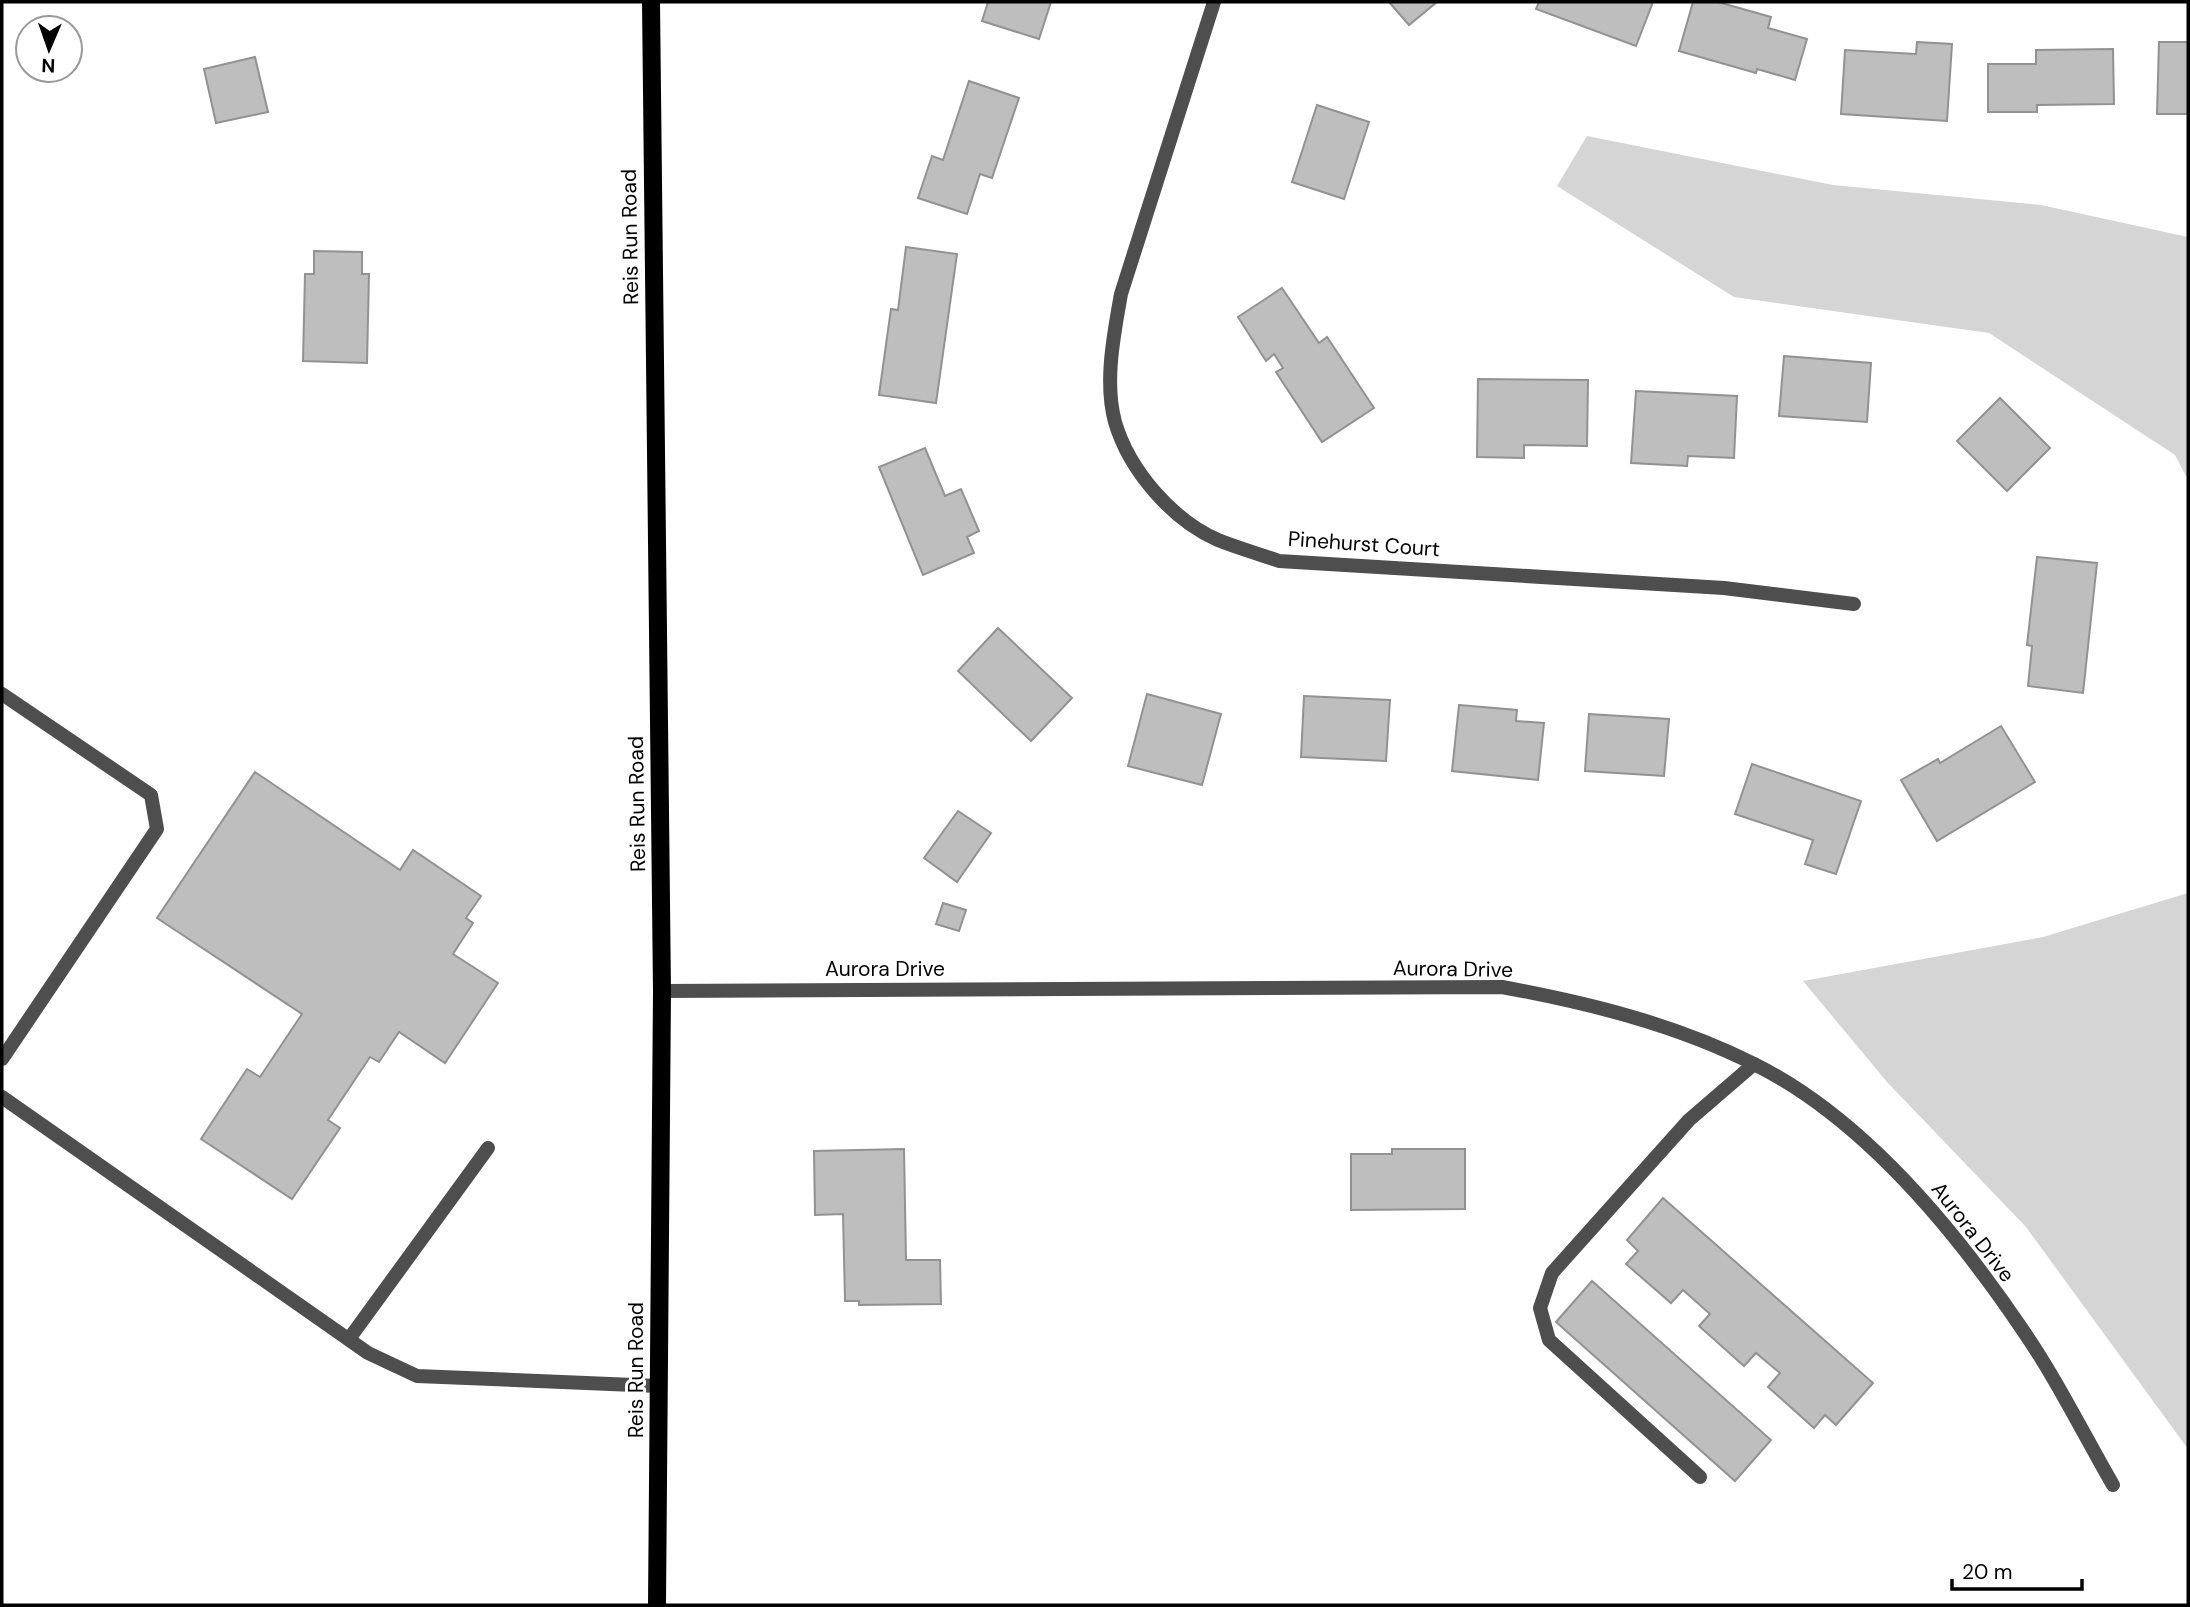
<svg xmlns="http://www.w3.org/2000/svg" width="2190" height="1607" font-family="'DM Sans',sans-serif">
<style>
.green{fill:#d5d5d5}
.building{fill:#bebebe;stroke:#929292;stroke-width:2}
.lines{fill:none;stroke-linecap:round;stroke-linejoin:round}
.service{stroke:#4e4e4e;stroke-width:14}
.minor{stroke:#4e4e4e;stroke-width:14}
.primary{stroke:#000;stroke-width:18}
.labels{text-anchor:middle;stroke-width:6;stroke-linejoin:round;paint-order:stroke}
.street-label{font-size:21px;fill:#000;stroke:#fff}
</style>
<rect width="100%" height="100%" fill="#fff"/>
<!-- green -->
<g class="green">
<path d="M1587 136 1833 185 2041 205 2188 237V480L2175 455 1989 333 1734 297 1557 186Z"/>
<path d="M2188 893V1449L2026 1227 1887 1082 1803 981 2043 937Z"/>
</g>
<!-- building -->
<g class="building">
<path d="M988 2H1051L1039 39 982 21Z"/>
<path d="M1389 2H1437L1409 25Z"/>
<path d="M1539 2H1653L1636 46 1536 9Z"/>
<path d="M1693 2H1718L1771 17 1768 28 1807 39 1795 80 1757 69 1756 73 1679 51Z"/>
<path d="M1917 42 1952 44 1947 121 1841 114 1845 50 1916 54Z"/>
<path d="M2159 42H2188V114H2157Z"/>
<path d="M2113 49 2114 104 2037 105V112H1988V64H2036V50Z"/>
<path d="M255 57 268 112 216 123 204 69Z"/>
<path d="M969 81 1019 98 992 178 980 174 967 214 918 198 932 156 943 160Z"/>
<path d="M1317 105 1369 122 1344 199 1292 182Z"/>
<path d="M906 247 957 254 936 403 879 395 891 309 898 310Z"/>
<path d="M314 251 362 252V274H369L367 363 303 361 305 274H314Z"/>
<path d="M1282 288 1319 343 1327 337 1374 408 1322 442 1276 372 1283 368 1274 354 1266 361 1238 317Z"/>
<path d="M1784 356 1871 363 1867 422 1779 416Z"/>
<path d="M1478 379 1588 380 1587 446 1524 445V458L1477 457Z"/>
<path d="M1636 391 1737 396 1734 458 1688 456 1687 466 1631 463Z"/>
<path d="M2000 398 2050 448 2007 491 1957 441Z"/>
<path d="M925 448 945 496 961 489 979 531 967 537 974 553 923 575 879 467Z"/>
<path d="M2037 557 2097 563 2083 693 2028 686 2032 646 2027 645Z"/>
<path d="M998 628 1072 698 1031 741 958 671Z"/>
<path d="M1147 694 1221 714 1202 785 1128 766Z"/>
<path d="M1304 696 1390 700 1386 761 1301 757Z"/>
<path d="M1459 705 1517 710 1516 721 1544 723 1538 780 1452 771Z"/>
<path d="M1589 714 1669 719 1664 776 1585 771Z"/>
<path d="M2001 726 2035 782 1937 841 1901 780 1938 759 1940 763Z"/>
<path d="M1752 764 1861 801 1836 874 1805 864 1813 840 1735 814Z"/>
<path d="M255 772 400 870 413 850 481 896 466 918 473 923 453 954 498 983 445 1063 399 1032 379 1062 370 1057 328 1120 340 1128 292 1199 201 1139 247 1069 260 1077 302 1014 157 918Z"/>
<path d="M958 811 991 833 957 882 924 858Z"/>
<path d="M943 903 966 910 959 931 936 924Z"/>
<path d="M904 1149 906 1260H940L941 1304 859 1305V1301H845L843 1214 815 1215 814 1151Z"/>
<path d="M1392 1149H1465V1209L1351 1210V1154H1392Z"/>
<path d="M1663 1198 1873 1383 1836 1425 1825 1415 1814 1428 1768 1387 1780 1373 1756 1353 1744 1366 1699 1326 1710 1314 1683 1290 1671 1303 1626 1264 1638 1251 1627 1240Z"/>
<path d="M1592 1281 1771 1440 1735 1481 1556 1322Z"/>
</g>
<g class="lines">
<!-- service -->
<g class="service">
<path d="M2 694 151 795 157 829 2 1059"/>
<path d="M2 1097 368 1353 417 1376 658 1386"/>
<path d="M349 1339 488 1148"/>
<path d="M1700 1477 1549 1340 1540 1308 1552 1273 1689 1120 1754 1064"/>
</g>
<!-- minor -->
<g class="minor">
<path d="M1214 2 1121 294C1114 334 1104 382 1115 422 1129 470 1172 520 1218 540 1238 548 1259 554 1279 561L1724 588 1854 604"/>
<path d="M662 991 1502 987C1588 1003 1675 1024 1754 1064 1863 1118 1955 1230 2022 1329 2056 1378 2083 1433 2113 1485"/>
</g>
<!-- primary -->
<path class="primary" d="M651 2 662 991 657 1605"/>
</g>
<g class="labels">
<!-- street labels -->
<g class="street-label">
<text transform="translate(630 237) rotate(-91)" y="7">Reis Run Road</text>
<text transform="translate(1364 544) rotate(4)" y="7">Pinehurst Court</text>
<text transform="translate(637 804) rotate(-91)" y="7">Reis Run Road</text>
<text x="885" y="976">Aurora Drive</text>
<text transform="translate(1453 969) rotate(1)" y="7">Aurora Drive</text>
<text transform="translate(1973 1232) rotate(52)" y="7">Aurora Drive</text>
<text transform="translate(636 1370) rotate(-90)" y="7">Reis Run Road</text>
</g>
</g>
<!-- border -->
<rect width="2190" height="1607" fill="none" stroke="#000000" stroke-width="7"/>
<!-- north arrow -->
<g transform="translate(49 49) rotate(182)"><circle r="33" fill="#ffffff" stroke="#999999" stroke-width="2"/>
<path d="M0-5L12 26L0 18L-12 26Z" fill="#000000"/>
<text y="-10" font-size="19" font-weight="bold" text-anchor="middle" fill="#000000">N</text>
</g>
<!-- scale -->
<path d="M1952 1579v10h130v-10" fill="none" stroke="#000000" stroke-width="3.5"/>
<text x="1962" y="1579" font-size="21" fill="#000000" stroke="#ffffff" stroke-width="5" paint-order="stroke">20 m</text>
</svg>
